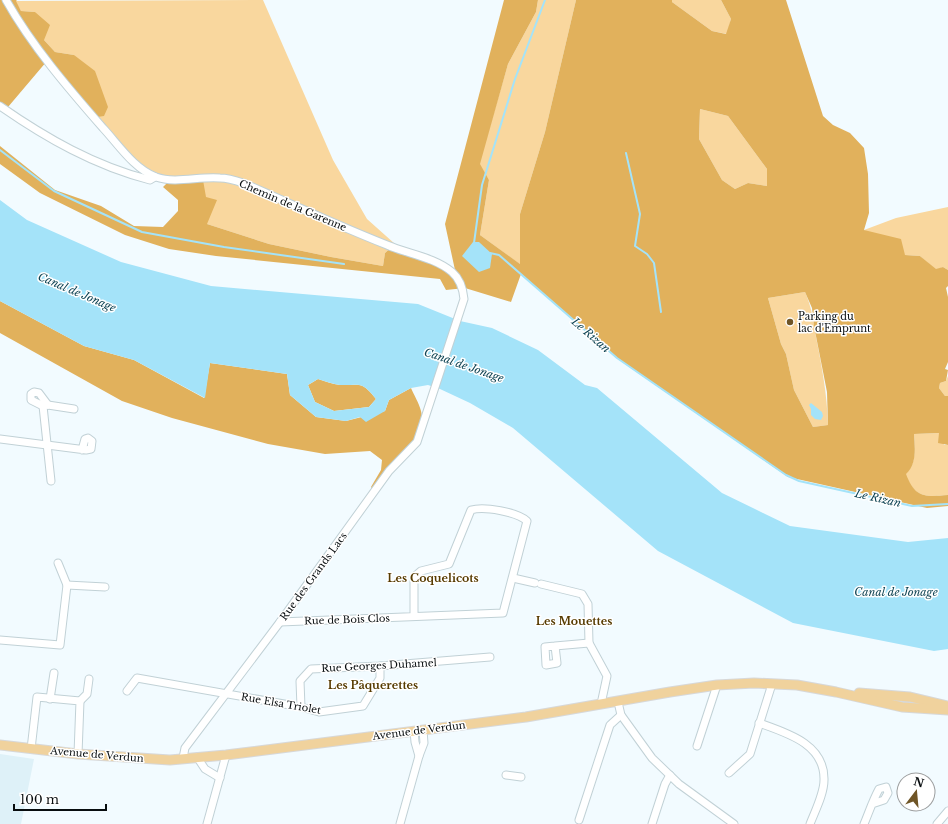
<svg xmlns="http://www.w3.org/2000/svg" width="948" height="824" font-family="'Libre Baskerville',serif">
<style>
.built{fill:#def1f8}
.green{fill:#f9d79e}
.forest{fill:#e1b15c;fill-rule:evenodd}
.water{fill:#a4e3f9;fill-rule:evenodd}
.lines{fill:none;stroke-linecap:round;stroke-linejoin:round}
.stream{stroke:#a4e3f9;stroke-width:2}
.minor-casing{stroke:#c1d1d6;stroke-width:9}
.major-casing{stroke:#d7d8d9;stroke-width:11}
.minor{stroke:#fff;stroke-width:7}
.major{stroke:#f0d29d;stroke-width:9}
.poi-dot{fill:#6f5526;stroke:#fff;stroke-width:1.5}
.labels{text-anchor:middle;stroke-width:3;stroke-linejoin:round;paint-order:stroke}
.street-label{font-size:10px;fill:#080d0f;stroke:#fff}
.poi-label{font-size:10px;fill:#080d0f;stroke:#fff;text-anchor:start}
.water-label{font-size:11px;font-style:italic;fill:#0f4454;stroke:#fff}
.neighbourhood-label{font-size:11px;font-weight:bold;fill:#573b00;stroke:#fff}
</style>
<rect width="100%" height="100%" fill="#f2fbff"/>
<!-- built -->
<path class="built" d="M0 754 34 759 21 824H0Z"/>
<!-- green -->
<g class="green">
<path d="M263 0 333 160 367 219 395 244 385 253 383 266 331 257 269 244 207 224 206 197 149 175 97 117 74 55 55 52 44 40 35 12 21 11 15 1Z"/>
<path d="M538 0H576L545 132 520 214 521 265 480 235 489 180 479 164 508 64 536 12Z"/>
<path d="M672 0H721L731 19 727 34 712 31 672 2Z"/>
<path d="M700 109 728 116 767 169V186L748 183 735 189 722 180 699 139Z"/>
<path d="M948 207V270L943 267 936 270 920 256 905 255 864 230 896 218Z"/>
<path d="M805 292C812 308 813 320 816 337 822 368 827 393 828 425L813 427 794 390 786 354 781 344 768 298Z"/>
<path d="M948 376V396H945L939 388 940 383 946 381Z"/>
<path d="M940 433 944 445H948V495C925 497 915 498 905 474 917 464 915 448 914 434Z"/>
</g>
<!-- forest -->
<g class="forest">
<path d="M0 0H17L16 1 21 11 35 12 50 25 44 40 55 52 74 55 95 71 108 107 104 116 97 117 47 61 8 107 0 102Z"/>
<path d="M504 0H538L536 12 508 64 480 164 489 180 480 235 520 264V214L545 132 576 0H672V2L712 31 726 34 731 19 721 0H786L823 116 833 125 850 133 864 148 868 174 869 213 864 230 901 239 905 255 920 256 936 269 943 267 948 270V286L946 288 948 297V362L945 369 948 370 946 381 940 383 939 388 945 396H948V445L938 443 939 433 914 434C915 448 917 464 906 474 915 498 925 497 948 495V506L927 508 788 477 615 357 521 274 511 302 465 288 446 290 440 279 216 256 169 249 125 235 40 193 0 164V146L55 190 101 206 134 226 163 227 178 211V200L163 187 168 182 203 180 206 197 217 200 207 224 269 244 331 257 383 266 385 253 395 244 438 259 455 270 445 224ZM700 109 728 116 767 169V186L748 183 735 189 722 180 699 139ZM805 292 812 308 814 326 827 392 828 425 813 427 794 390 786 354 781 344 768 298Z"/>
<path d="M0 301 84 346 134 360 204 398 210 363 287 374 290 395 316 417 346 421 385 411 389 400 411 388C414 395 419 403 421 411 428 436 388 473 373 490L371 487 381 470 382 460 370 451 325 454 268 444 172 418 122 401 0 333Z"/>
<path d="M318 379C325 381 332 384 340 385 360 386 361 380 376 399L369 407 334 411 315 402 308 385Z"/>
</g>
<!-- water -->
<g class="water">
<path d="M0 200 27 220 121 262 211 286 418 304 460 321 492 328 538 350 585 385 597 388 722 493 790 526 908 542 948 538V649L934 651 793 623 658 551 513 428 470 403 440 389 428 385 411 388 389 400 385 411 366 422 360 417 346 421 316 417 290 395 287 374 210 363 205 398 134 360 84 346 0 301ZM318 379C325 381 333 384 340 385 360 386 361 380 376 399L369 407 334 411 315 402 308 385Z"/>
<path d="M473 242H479L492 254 490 268 479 272 462 256Z"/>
<path d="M811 403 822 412 823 416 821 420 815 419 811 415V409L809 405Z"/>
</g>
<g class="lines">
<!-- stream -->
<g class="stream">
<path d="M0 150 54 191 142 232 224 247 344 264"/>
<path d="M626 153 640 214 635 246 647 254 654 263 661 312"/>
<path d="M474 243 482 185 515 79 545 0"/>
<path d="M490 253 499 255 617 358 786 475 799 481 912 506 948 504"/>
</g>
<!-- minor casing -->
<g class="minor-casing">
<g id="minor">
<path d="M6 0C32 46 68 88 103 128 118 144 134 169 156 177 176 184 199 176 220 178 229 178 237 181 246 184 293 205 339 226 387 245 408 254 434 257 452 272 460 279 463 288 464 299L417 442 389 471 280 622 185 748 183 758"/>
<path d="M0 106C46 138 95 166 150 180L155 177"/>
<path d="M43 406 31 400V394L34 392 39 393 48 405"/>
<path d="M0 439 86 450 91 449 92 441 88 438 85 439 82 450"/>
<path d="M51 481 43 406 48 405 74 409"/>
<path d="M58 563 67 585"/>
<path d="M513 578 535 583"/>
<path d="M541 584 582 594 588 604 589 643 607 676 601 704"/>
<path d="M280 622 503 613 527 521C517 512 484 506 471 510L449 564 421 571 414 577V616"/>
<path d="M0 640 60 645 67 585 105 587"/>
<path d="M555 646 545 647 546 665 557 663 555 646 589 643"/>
<path d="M127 691 137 678 301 707 319 712 363 706 380 678V666"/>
<path d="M50 699 54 673"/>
<path d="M80 701 87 694 89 679"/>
<path d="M618 702 621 715 652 758 679 784 734 824"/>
<path d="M301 707 300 681 311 669 380 666 490 657"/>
<path d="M759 723C787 733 825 744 824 780 824 794 815 811 810 824"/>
<path d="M697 746 717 685"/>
<path d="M31 749 37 697 80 701 78 754"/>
<path d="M419 756 424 743 423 730"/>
<path d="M197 757 205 769 220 778"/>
<path d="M729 773 750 754 772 684"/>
<path d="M506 775 521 777"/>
<path d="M579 820 610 725 621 715"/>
<path d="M207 824 226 755"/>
<path d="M400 824 419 756 415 742 414 731"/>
<path d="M652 824 665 784 670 775"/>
<path d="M864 824C869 812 873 800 879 789L886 787 888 793 884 800 872 804"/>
<path d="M937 824 948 811"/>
</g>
</g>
<!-- major casing -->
<g class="major-casing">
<g id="major">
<path d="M859 693 910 697 947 706"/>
<path d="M0 745 78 754 170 760 226 755 526 717 670 692 717 685 754 683 797 685 836 692 902 707 948 710"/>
</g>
</g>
<!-- minor -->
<use href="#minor" class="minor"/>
<!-- major -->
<use href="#major" class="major"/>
</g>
<!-- markers -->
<circle class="poi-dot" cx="790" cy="322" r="4"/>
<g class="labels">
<!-- street labels -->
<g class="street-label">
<text transform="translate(293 205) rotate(23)" y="4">Chemin de la Garenne</text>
<text transform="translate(313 576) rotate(-54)" y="4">Rue des Grands Lacs</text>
<text transform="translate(347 619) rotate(-2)" y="4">Rue de Bois Clos</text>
<text transform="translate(379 665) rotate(-3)" y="4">Rue Georges Duhamel</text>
<text transform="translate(281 703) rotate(10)" y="4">Rue Elsa Triolet</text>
<text transform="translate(419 730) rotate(-7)" y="4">Avenue de Verdun</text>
<text transform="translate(97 754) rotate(5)" y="4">Avenue de Verdun</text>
</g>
<!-- poi labels -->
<g class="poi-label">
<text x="798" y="320">Parking du<tspan x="798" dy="12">lac d'Emprunt</tspan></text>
</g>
<!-- water labels -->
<g class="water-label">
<text transform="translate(77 292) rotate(23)" y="4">Canal de Jonage</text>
<text transform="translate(591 335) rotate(41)" y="4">Le Rizan</text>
<text transform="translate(464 365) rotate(19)" y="4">Canal de Jonage</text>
<text transform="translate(878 498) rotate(13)" y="4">Le Rizan</text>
<text x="896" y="596">Canal de Jonage</text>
</g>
<!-- neighbourhood labels -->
<g class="neighbourhood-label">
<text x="433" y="582">Les Coquelicots</text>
<text x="574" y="625">Les Mouettes</text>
<text x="373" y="689">Les Pâquerettes</text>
</g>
</g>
<!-- north arrow -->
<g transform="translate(916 792) rotate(16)"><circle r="19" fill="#ffffff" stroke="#9c9e9f"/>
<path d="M0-3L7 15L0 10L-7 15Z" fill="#6f5526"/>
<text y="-6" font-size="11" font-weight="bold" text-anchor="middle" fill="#080d0f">N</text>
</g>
<!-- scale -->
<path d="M14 804v6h92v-6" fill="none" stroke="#080d0f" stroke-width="2"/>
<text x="20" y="804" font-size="12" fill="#080d0f" stroke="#ffffff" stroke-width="3" paint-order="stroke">100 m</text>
</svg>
